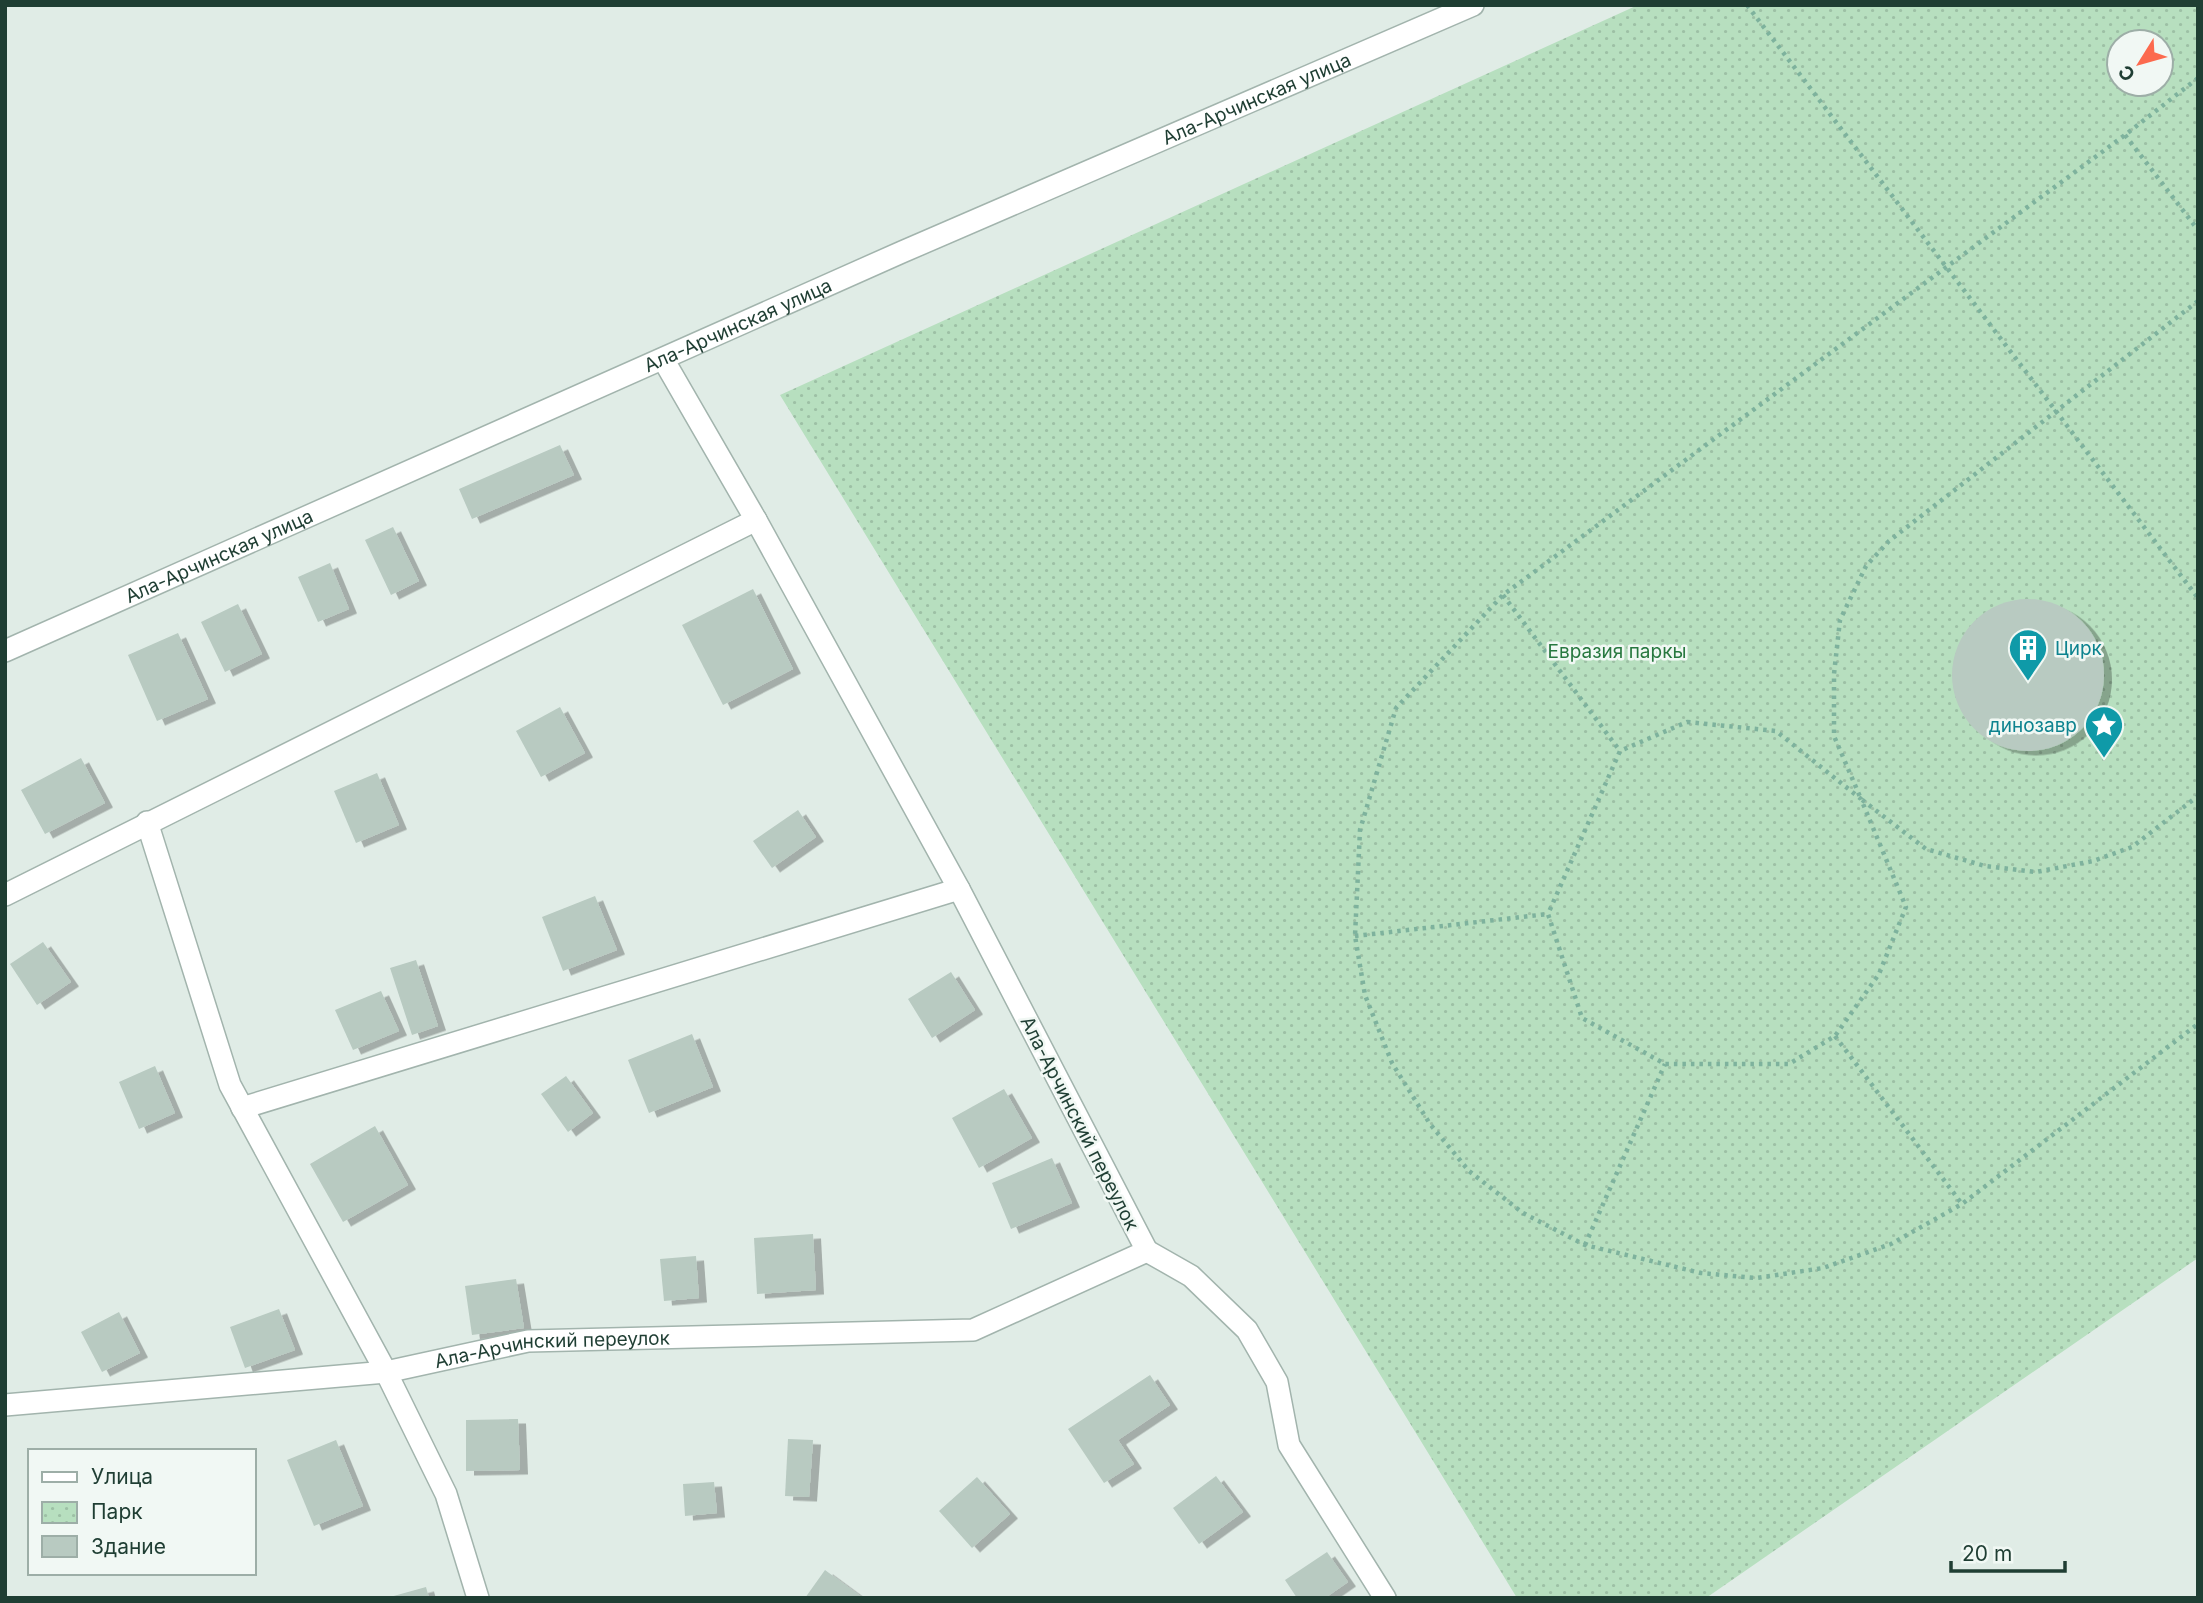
<svg xmlns="http://www.w3.org/2000/svg" width="2203" height="1603" font-family="Inter,sans-serif">
<style>
.park{fill:url(#park-dots);fill-rule:evenodd}
.building{fill:#b8cac1;filter:url(#shadow)}
.lines{fill:none;stroke-linecap:round;stroke-linejoin:round}
.minor-casing{stroke:#a2b4ad;stroke-width:24}
.path{stroke:#7eb29d;stroke-width:4.5;stroke-dasharray:3.5 5;stroke-linecap:butt}
.minor{stroke:#fff;stroke-width:21}
.labels{text-anchor:middle;stroke-width:5;stroke-linejoin:round;paint-order:stroke}
.street-label{font-size:19px;fill:#1f3e33;stroke:#f1f8f4}
.culture-label{font-size:19px;fill:#0d838f;stroke:#f1f8f4;text-anchor:start}
.park-label{font-size:19px;fill:#27783f;stroke:#f1f8f4}
</style>
<defs>
<pattern id="park-dots" width="8" height="8" patternUnits="userSpaceOnUse" patternTransform="scale(1.75)"><rect width="8" height="8" fill="#b7dfbf"/><path d="M2 2h.1M6 6h.1" fill="none" stroke="#9dc0a5" stroke-width="1.8" stroke-linecap="round"/></pattern>
<filter id="shadow"><feDropShadow dx="8" dy="4.5" stdDeviation="0" flood-color="#0004"/></filter>
</defs>
<rect width="100%" height="100%" fill="#e0ece6"/>
<!-- park -->
<path class="park" d="M1638 5H2198V1258L1706 1598H1517L780 395ZM2119 42H2161V84H2119Z"/>
<!-- building -->
<g class="building">
<path d="M560 445 574 475 472 519 459 489Z"/>
<path d="M393 527 419 581 391 595 365 540Z"/>
<path d="M330 563 349 609 318 622 298 577Z"/>
<path d="M753 589 793 669 723 705 682 625Z"/>
<circle cx="2028" cy="675" r="76"/>
<path d="M238 604 262 654 225 672 201 622Z"/>
<path d="M178 633 208 699 157 721 128 655Z"/>
<path d="M560 707 585 753 541 777 516 731Z"/>
<path d="M81 758 105 803 45 834 21 790Z"/>
<path d="M377 773 399 825 356 843 334 791Z"/>
<path d="M798 810 816 837 772 868 753 841Z"/>
<path d="M595 896 617 950 563 971 542 917Z"/>
<path d="M43 942 71 982 37 1005 10 964Z"/>
<path d="M416 960 438 1026 412 1035 390 968Z"/>
<path d="M951 972 975 1010 932 1038 908 999Z"/>
<path d="M381 991 399 1031 353 1050 335 1010Z"/>
<path d="M692 1034 713 1087 649 1113 628 1060Z"/>
<path d="M155 1066 175 1113 139 1129 119 1082Z"/>
<path d="M566 1076 593 1113 568 1132 541 1094Z"/>
<path d="M1004 1089 1032 1138 979 1168 952 1118Z"/>
<path d="M375 1126 408 1185 343 1222 310 1164Z"/>
<path d="M1052 1158 1072 1203 1011 1229 992 1183Z"/>
<path d="M813 1234 816 1290 757 1294 754 1238Z"/>
<path d="M696 1256 699 1298 664 1301 660 1259Z"/>
<path d="M516 1279 524 1328 472 1335 465 1286Z"/>
<path d="M279 1309 295 1350 245 1368 230 1327Z"/>
<path d="M119 1312 140 1353 102 1372 81 1332Z"/>
<path d="M1150 1375 1170 1405 1118 1440 1134 1464 1104 1483 1068 1429Z"/>
<path d="M518 1419 520 1470 466 1471V1420Z"/>
<path d="M788 1439 813 1440 809 1497 785 1496Z"/>
<path d="M336 1440 363 1506 314 1526 287 1460Z"/>
<path d="M1216 1476 1243 1512 1199 1544 1173 1508Z"/>
<path d="M977 1477 1010 1514 972 1548 939 1511Z"/>
<path d="M714 1482 717 1513 685 1516 683 1484Z"/>
<path d="M1327 1552 1348 1582 1325 1598H1297L1285 1580Z"/>
<path d="M825 1570 863 1598H805Z"/>
<path d="M426 1587 429 1598H391L390 1597Z"/>
</g>
<g class="lines">
<!-- minor casing -->
<g class="minor-casing">
<g id="minor">
<path d="M663 359 756 520 959 889"/>
<path id="s1" d="M5 651 902 252 1473 5"/>
<path d="M147 822 230 1085 386 1372 446 1494 478 1598"/>
<path d="M5 895 756 520"/>
<path d="M1147 1251 1191 1276 1247 1330 1277 1382 1289 1445 1385 1598"/>
<path id="s2" d="M5 1405 386 1372 528 1341 973 1330 1147 1251 959 889 242 1108"/>
</g>
</g>
<!-- path -->
<g class="path">
<path d="M1747 5 2198 598"/>
<path d="M2198 78 2125 135 1503 595 1396 708 1360 830 1355 936 1365 995 1392 1063 1430 1124 1469 1171 1523 1213 1585 1245 1701 1273 1756 1278 1823 1268 1891 1244 1962 1204 2198 1024"/>
<path d="M2125 135 2198 230"/>
<path d="M2198 301 1889 541 1866 566 1840 620 1834 674V736L1861 799 1926 849 1985 866 2036 872 2093 861 2132 847 2198 796"/>
<path d="M1503 595 1620 751"/>
<path d="M1687 722 1776 731 1861 799 1906 907 1879 974 1835 1036 1789 1064H1665L1582 1018 1548 914 1620 751Z"/>
<path d="M1355 936 1548 914"/>
<path d="M1835 1036 1962 1204"/>
<path d="M1585 1245 1665 1064"/>
</g>
<!-- minor -->
<use href="#minor" class="minor"/>
</g>
<!-- icons -->
<defs>
<g id="building-pin" transform="scale(2.0125)"><path d="M0 17L-7.5 6A9.5 9.5 0 1 1 7.5 6Z" fill="#0f9aa8" stroke="#f1f8f4"/><path d="M-4-6H4V6H1V3H-1V6H-4ZM-2.5-4.3h1.7v1.8h-1.7ZM.8-4.3h1.7v1.8H.8ZM-2.5-1h1.7V.8h-1.7ZM.8-1h1.7V.8H.8Z" fill="#fff"/></g>
<g id="sight-pin" transform="scale(2.0125)"><path d="M0 17L-7.5 6A9.5 9.5 0 1 1 7.5 6Z" fill="#0f9aa8" stroke="#f1f8f4"/><path d="M0-6L1.8-2.2L6-1.7L2.9 1.2L3.7 5.4L0 3.3L-3.7 5.4L-2.9 1.2L-6-1.7L-1.8-2.2Z" fill="#fff"/></g>
</defs>
<g fill-rule="evenodd">
<use href="#building-pin" x="2028" y="648"/>
<use href="#sight-pin" x="2104" y="725"/>
</g>
<g class="labels">
<!-- street labels -->
<g class="street-label">
<text dy="7" stroke="none"><textPath href="#s1" startOffset="1368">Ала-Арчинская улица</textPath></text>
<text dy="7" stroke="none"><textPath href="#s1" startOffset="802">Ала-Арчинская улица</textPath></text>
<text dy="7" stroke="none"><textPath href="#s1" startOffset="234">Ала-Арчинская улица</textPath></text>
<text transform="translate(1080 1123) rotate(63)" y="7">Ала-Арчинский переулок</text>
<text dy="7" stroke="none"><textPath href="#s2" startOffset="551">Ала-Арчинский переулок</textPath></text>
</g>
<!-- culture labels -->
<g class="culture-label">
<text x="2055" y="655">Цирк</text>
<text x="2077" y="732" text-anchor="end">динозавр</text>
</g>
<!-- park labels -->
<g class="park-label">
<text x="1617" y="658">Евразия паркы</text>
</g>
</g>
<!-- border -->
<rect width="2203" height="1603" fill="none" stroke="#1f3e33" stroke-width="14"/>
<!-- legend -->
<rect x="28" y="1449" width="228" height="126" fill="#f1f8f4" stroke="#9daea7" stroke-width="2"/>
<rect x="42" y="1472" width="35" height="10" fill="#ffffff" stroke="#9daea7" stroke-width="2"/>
<text x="91" y="1484" font-size="21" fill="#1f3e33">Улица</text>
<rect x="42" y="1502" width="35" height="21" fill="url(#park-dots)" stroke="#9daea7" stroke-width="2"/>
<text x="91" y="1519" font-size="21" fill="#1f3e33">Парк</text>
<rect x="42" y="1536" width="35" height="21" fill="#b8cac1" stroke="#9daea7" stroke-width="2"/>
<text x="91" y="1554" font-size="21" fill="#1f3e33">Здание</text>
<!-- north arrow -->
<g transform="translate(2140 63) rotate(233)"><circle r="33" fill="#f1f8f4" stroke="#9daea7" stroke-width="2"/>
<path d="M0-5L12 26L0 18L-12 26Z" fill="#fc6a4e"/>
<text y="-10" font-size="19" font-weight="bold" text-anchor="middle" fill="#1f3e33">С</text>
</g>
<!-- scale -->
<path d="M1951 1561v10h114v-10" fill="none" stroke="#1f3e33" stroke-width="3.5"/>
<text x="1962" y="1561" font-size="21" fill="#1f3e33" stroke="#f1f8f4" stroke-width="5" paint-order="stroke">20 m</text>
</svg>
